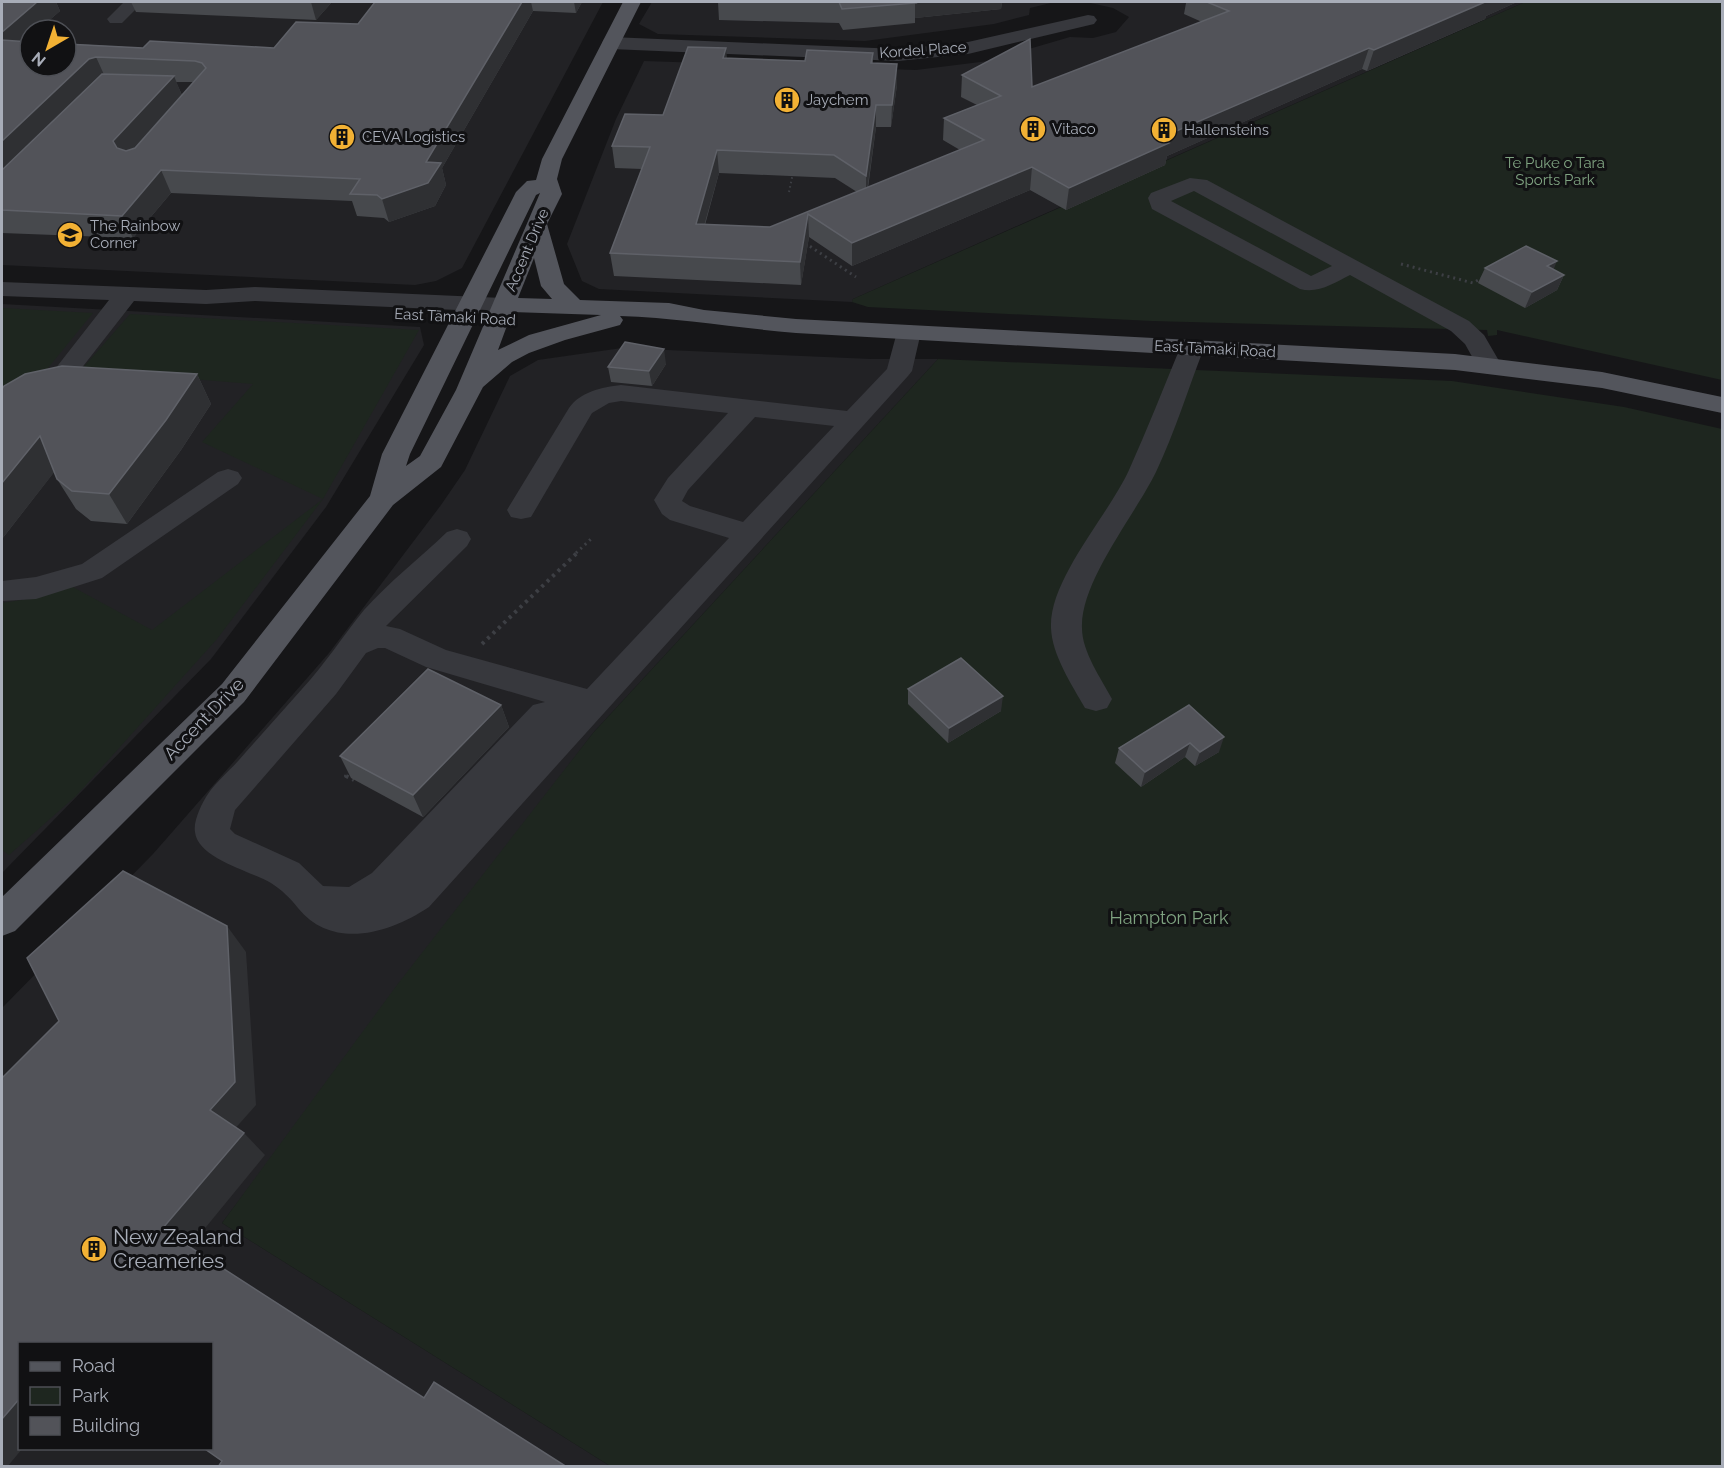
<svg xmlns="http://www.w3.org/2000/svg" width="1724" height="1468" font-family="Raleway,sans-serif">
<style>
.built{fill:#222225;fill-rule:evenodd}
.green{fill:#1e261f}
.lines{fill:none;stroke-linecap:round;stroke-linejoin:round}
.path-far2{stroke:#3d3f44;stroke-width:2;stroke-dasharray:1.5 3;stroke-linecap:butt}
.path-far1{stroke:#3d3f44;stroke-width:3;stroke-dasharray:2 4;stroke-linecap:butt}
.path{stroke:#3d3f44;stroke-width:4;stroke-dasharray:3 4.5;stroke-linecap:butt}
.minor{fill:#37383d;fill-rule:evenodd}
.major{fill:#53555c;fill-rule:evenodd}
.wall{fill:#47494d;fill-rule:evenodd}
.shaded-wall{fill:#2f3033}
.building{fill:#525359;stroke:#5f6168;stroke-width:1.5}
.labels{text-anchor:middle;stroke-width:6;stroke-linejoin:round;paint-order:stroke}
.far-street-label{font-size:15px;fill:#a8adb8;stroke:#111113}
.far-poi-label{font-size:15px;fill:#a8adb8;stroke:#111113;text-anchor:start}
.far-park-label{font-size:15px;fill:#7fa381;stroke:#111113}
.street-label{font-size:18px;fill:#a8adb8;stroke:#111113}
.park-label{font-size:18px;fill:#7fa381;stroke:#111113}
.near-poi-label{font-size:21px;fill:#a8adb8;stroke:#111113;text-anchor:start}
</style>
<rect width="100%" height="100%" fill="#161618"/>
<!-- built -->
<g class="built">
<path d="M2 2H603L462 268 436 281 415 285 2 265ZM30 30H66V66H30Z"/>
<path d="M652 2H1055L1030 8 1029 15 994 24 865 41 658 34 639 24Z"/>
<path d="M1086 2H1525L1026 222 853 299 852 302 599 289 582 281 567 244 616 119 644 61 916 70 988 61 1070 37 1093 38 1116 32 1129 17 1113 8Z"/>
<path d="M2 304 420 327 424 345 326 507 211 659 2 873Z"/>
<path d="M622 348 871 359H938L593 733 222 1223 610 1466H2V1008L153 854 329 653 441 505 465 470 510 376 538 360ZM20 1344H212V1448H20Z"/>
</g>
<!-- green -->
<g class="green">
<path d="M1525 2H1722V380L1497 330V335L1488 336 1487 330 1152 321 868 307 852 302 853 299Z"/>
<path d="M2 308 93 313 39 379 2 395Z"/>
<path d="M130 314 419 330 323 499 217 639 76 796 9 855 2 850V603L28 599 71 586 152 630 323 499 202 442 253 384 81 370Z"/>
<path d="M938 359 1452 381 1624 407 1722 429V1466H610L222 1223 397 985 593 733Z"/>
</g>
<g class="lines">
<!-- path-far2 -->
<path class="path-far2" d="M789 192 793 173"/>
<!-- path-far1 -->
<g class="path-far1">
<path d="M805 243 856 277"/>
<path d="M1401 264 1473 283 1485 276"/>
<path d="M576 553 591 539"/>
</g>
<!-- path -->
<g class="path">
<path d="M482 644 578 552"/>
<path d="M352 771 346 776 354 780"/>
</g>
<!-- minor -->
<g class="minor">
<path d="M124 2H143L122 23H110L107 19Z"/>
<path d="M1088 15 1094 16 1097 20 1094 24 968 54 898 61 611 49 604 47 602 43 604 39 611 37 898 49 968 42Z"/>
<path d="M1190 178 1207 180 1469 321 1484 335 1502 366 1498 371 1489 374 1480 371 1465 344 1451 331 1350 275C1334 283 1318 294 1300 289L1152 209 1148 198 1151 193ZM1194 191 1332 266 1311 276 1171 201Z"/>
<path d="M2 282 206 290 255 287 503 298 511 300 515 305 511 310 503 312 255 301 206 304 134 301 66 388 2 417V399L48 378 109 300 2 296Z"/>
<path d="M909 325 918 327 921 332 912 371 908 376 429 907C390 933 333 951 298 908 290 898 282 890 271 883 251 871 198 859 195 832 193 821 202 803 208 794 216 782 229 771 239 760 260 736 281 713 302 689 325 664 343 636 364 610 389 582 420 558 447 532L457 529 467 532 471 539 467 546 386 626 400 629 446 650 587 689 729 538 670 520 662 514 654 500 668 478 728 413 621 401 609 403 592 413 531 517 521 519 511 517 507 510 569 408C580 392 602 387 621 385L847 411 887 369 897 332 900 327ZM755 417 834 426 743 522 690 506 682 501 688 490ZM378 648H385L426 667 545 702 533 705 372 873 349 887 323 886 299 863 235 834 230 829 235 810 336 694 366 653Z"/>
<path d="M1192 341 1201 343 1204 348C1188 389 1175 432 1156 472 1135 515 1080 582 1082 628 1082 652 1101 678 1112 699L1107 708 1096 711 1085 708C1072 685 1052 655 1051 628 1049 579 1108 516 1129 470 1147 430 1163 389 1180 348L1183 343Z"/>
<path d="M228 469 238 472 242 478 238 484 102 578 36 599 2 601V581L36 577 82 564 218 472Z"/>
</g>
<!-- major -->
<path class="major" d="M623 2H641L562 159 557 179 562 194 547 224 564 284 580 300 669 303 704 310 796 319 1455 354 1602 372 1722 397V413L1602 388 1455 370 796 333C737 328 679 318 620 316L623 320 620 325 565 340 529 353 512 362 483 387 441 467 393 505 244 702 15 931 2 936V897L222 684 370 496 382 454 516 192 527 181 536 180 542 159ZM540 193 456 390 420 456 406 466 410 454 536 195ZM534 258 541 286 552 299 518 298ZM512 312 601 315 529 335 498 350Z"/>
</g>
<!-- wall -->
<g class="wall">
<path d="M2 2H56L60 11 25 41 143 48H274L358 24 375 2H582L576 13 533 11 442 168 446 185 435 206 389 222 384 218 357 216 352 201 171 193 133 238 2 233ZM176 82H194L182 95Z"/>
<path d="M131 2H332L316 20 136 12Z"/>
<path d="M718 2H1002L1001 9 915 18V23L843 30 839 23 719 20Z"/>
<path d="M1183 2H1517L1486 16 1485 19 1367 71 1362 69 1167 156 1165 165 1066 210 1030 190 852 266 809 237 801 285 614 276 610 253 642 169 615 168 612 146 663 115 727 58 805 61 873 53V63L897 85 891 127H876L868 188 960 150 943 140 944 118 977 105 961 97 962 75 1032 87 1202 22 1184 14 1186 3ZM719 173 835 178 857 192 770 227 705 225Z"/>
<path d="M1485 268 1554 270 1564 275 1557 290 1525 308 1478 283Z"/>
<path d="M666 364 652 386 611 382 608 367Z"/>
<path d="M197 374 211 404 181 450 127 524 91 521 76 509 57 479 54 472 2 539V389Z"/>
<path d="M908 689 1001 711 948 743 908 704Z"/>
<path d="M501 705 509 727 423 817 351 778 340 756Z"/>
<path d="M1189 705 1219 752 1195 766 1185 757 1141 787 1115 763 1119 748Z"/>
</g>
<!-- shaded-wall -->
<g class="shaded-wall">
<path d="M37 2H56L60 11 38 30H30V37L3 61 2 57V32Z"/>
<path d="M311 2H332L316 20Z"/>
<path d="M522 2H531L533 11 442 168 446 185 435 206 389 222 382 199 426 162Z"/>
<path d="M574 2H582L576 13Z"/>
<path d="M909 2H1002L1001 9 915 18V3Z"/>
<path d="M1485 2H1517L1486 16 1485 19 1367 71 1374 50Z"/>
<path d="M726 48 728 69 723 58Z"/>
<path d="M1369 48 1362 69 1167 156 1165 165 1066 210 1069 188 1160 138Z"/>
<path d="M96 57 106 79 2 175V141L89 59Z"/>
<path d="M897 64V85L891 127 892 105Z"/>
<path d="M174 76 183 98 123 163 113 141Z"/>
<path d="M876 105V127L866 198V176Z"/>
<path d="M717 150 719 173 698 247 696 224Z"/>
<path d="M1032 167 1030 190 852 266V243Z"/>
<path d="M161 170 171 193 133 238 122 216Z"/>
<path d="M808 214 809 237 801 285 800 262Z"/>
<path d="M1557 261 1551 276 1547 266Z"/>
<path d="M1564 275 1557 290 1525 308 1532 292Z"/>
<path d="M664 349 666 364 652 386 649 371Z"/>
<path d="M197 374 211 404 181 450 127 524 109 494Z"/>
<path d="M40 436 59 466 2 539V483Z"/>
<path d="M1003 696 1001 711 948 743 949 728Z"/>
<path d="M501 705 509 727 423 817 413 795Z"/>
<path d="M1224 737 1219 752 1195 766 1200 752Z"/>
<path d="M1190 743 1185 757 1141 787 1145 772Z"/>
<path d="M227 926 246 952 256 1105 232 1132 210 1110Z"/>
<path d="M244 1133 265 1155 188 1249 162 1229Z"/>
<path d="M20 1398V1449H22L7 1467H2V1419Z"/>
</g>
<!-- building -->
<g class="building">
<path d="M2 2H37L2 32Z"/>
<path d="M375 2H522L426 162 441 163 428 183 382 199 377 195 350 194 360 179 161 170 122 216 2 210V170L102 74 174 76 113 141 117 148 126 151 135 148 206 68 202 63 195 61 96 57 89 59 2 141V40L30 42V66H66V44L143 48 150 41 274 48 296 22 358 24Z"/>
<path d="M798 2H913L915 3 842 9 839 2Z"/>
<path d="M1207 2H1485L1374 50 1369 48 1160 138 1169 143 1069 188 1032 167 852 243 808 214 800 262 610 253 650 147 612 146 625 114 663 115 688 47 726 48 723 58 805 61 807 50 873 53 871 63 897 64 892 105H876L866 176 834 155 717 150 696 224 770 227 984 140 944 118 1001 96 962 75 1030 39 1032 87 1229 11Z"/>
<path d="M1526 246 1557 261 1547 266 1564 275 1532 292 1485 268Z"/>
<path d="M625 342 664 349 649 371 608 367Z"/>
<path d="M62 366 197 374 166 420 109 494 72 491 57 479 40 436 2 483V389L4 386 25 374Z"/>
<path d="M961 658 1003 696 949 728 908 689Z"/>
<path d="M428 669 501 705 413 795 340 756Z"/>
<path d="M1189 705 1224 737 1200 752 1190 743 1145 772 1119 748Z"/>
<path d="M123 871 227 926 235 1082 210 1110 244 1133 162 1229 424 1398 434 1382 567 1467H218L222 1461 205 1449H212V1344H20V1398L2 1419V1078L59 1021 27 958Z"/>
</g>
<!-- icons -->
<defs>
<g id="building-disc" transform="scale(1.35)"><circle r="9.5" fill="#f2b134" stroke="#111113"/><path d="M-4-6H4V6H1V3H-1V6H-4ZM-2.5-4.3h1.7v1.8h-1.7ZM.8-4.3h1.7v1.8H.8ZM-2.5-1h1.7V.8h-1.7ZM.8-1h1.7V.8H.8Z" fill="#111"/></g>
<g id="school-disc" transform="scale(1.35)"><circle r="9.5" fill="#f2b134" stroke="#111113"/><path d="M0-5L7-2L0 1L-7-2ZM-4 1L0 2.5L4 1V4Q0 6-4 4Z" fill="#111"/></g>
</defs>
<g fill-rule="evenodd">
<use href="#building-disc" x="787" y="100"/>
<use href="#building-disc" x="1033" y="129"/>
<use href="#building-disc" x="1164" y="130"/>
<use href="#building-disc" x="342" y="137"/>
<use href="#school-disc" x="70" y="235"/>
<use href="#building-disc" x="94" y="1249"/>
</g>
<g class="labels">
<!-- far-street labels -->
<g class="far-street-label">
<text transform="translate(923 50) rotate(-4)" y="5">Kordel Place</text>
<text transform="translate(527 250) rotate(-67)" y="5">Accent Drive</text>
<text transform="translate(455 317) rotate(3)" y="5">East Tāmaki Road</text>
<text transform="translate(1215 349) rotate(3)" y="5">East Tāmaki Road</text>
</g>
<!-- far-poi labels -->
<g class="far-poi-label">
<text x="806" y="105">Jaychem</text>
<text x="1052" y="134">Vitaco</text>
<text x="1184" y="135">Hallensteins</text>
<text x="362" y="142">CEVA Logistics</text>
<text x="90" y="231">The Rainbow<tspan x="90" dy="17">Corner</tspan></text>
</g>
<!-- far-park labels -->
<g class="far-park-label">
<text x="1555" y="168">Te Puke o Tara<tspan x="1555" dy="17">Sports Park</tspan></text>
</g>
<!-- street labels -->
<g class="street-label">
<text transform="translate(204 719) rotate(-46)" y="6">Accent Drive</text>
</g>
<!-- park labels -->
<g class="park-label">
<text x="1169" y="924">Hampton Park</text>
</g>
<!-- near-poi labels -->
<g class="near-poi-label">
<text x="113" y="1244">New Zealand<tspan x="113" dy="24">Creameries</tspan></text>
</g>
</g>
<!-- border -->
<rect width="1724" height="1468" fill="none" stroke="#a8adb8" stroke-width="6"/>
<!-- legend -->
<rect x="18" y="1342" width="195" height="108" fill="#111113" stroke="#4d4f55" stroke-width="1.5"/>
<rect x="30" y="1362" width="30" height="9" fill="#53555c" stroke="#4d4f55" stroke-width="1.5"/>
<text x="72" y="1372" font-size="18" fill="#a8adb8">Road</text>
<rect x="30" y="1387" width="30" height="18" fill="#1e261f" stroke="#4d4f55" stroke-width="1.5"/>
<text x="72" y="1402" font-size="18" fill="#a8adb8">Park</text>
<rect x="30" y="1417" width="30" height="18" fill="#525359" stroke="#4d4f55" stroke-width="1.5"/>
<text x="72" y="1432" font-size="18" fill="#a8adb8">Building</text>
<!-- north arrow -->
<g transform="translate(48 48) rotate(219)"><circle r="28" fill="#111113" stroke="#4d4f55" stroke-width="1.5"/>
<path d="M0-4.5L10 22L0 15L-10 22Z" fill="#f2b134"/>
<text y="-9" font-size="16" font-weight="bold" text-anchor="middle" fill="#a8adb8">N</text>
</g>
</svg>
